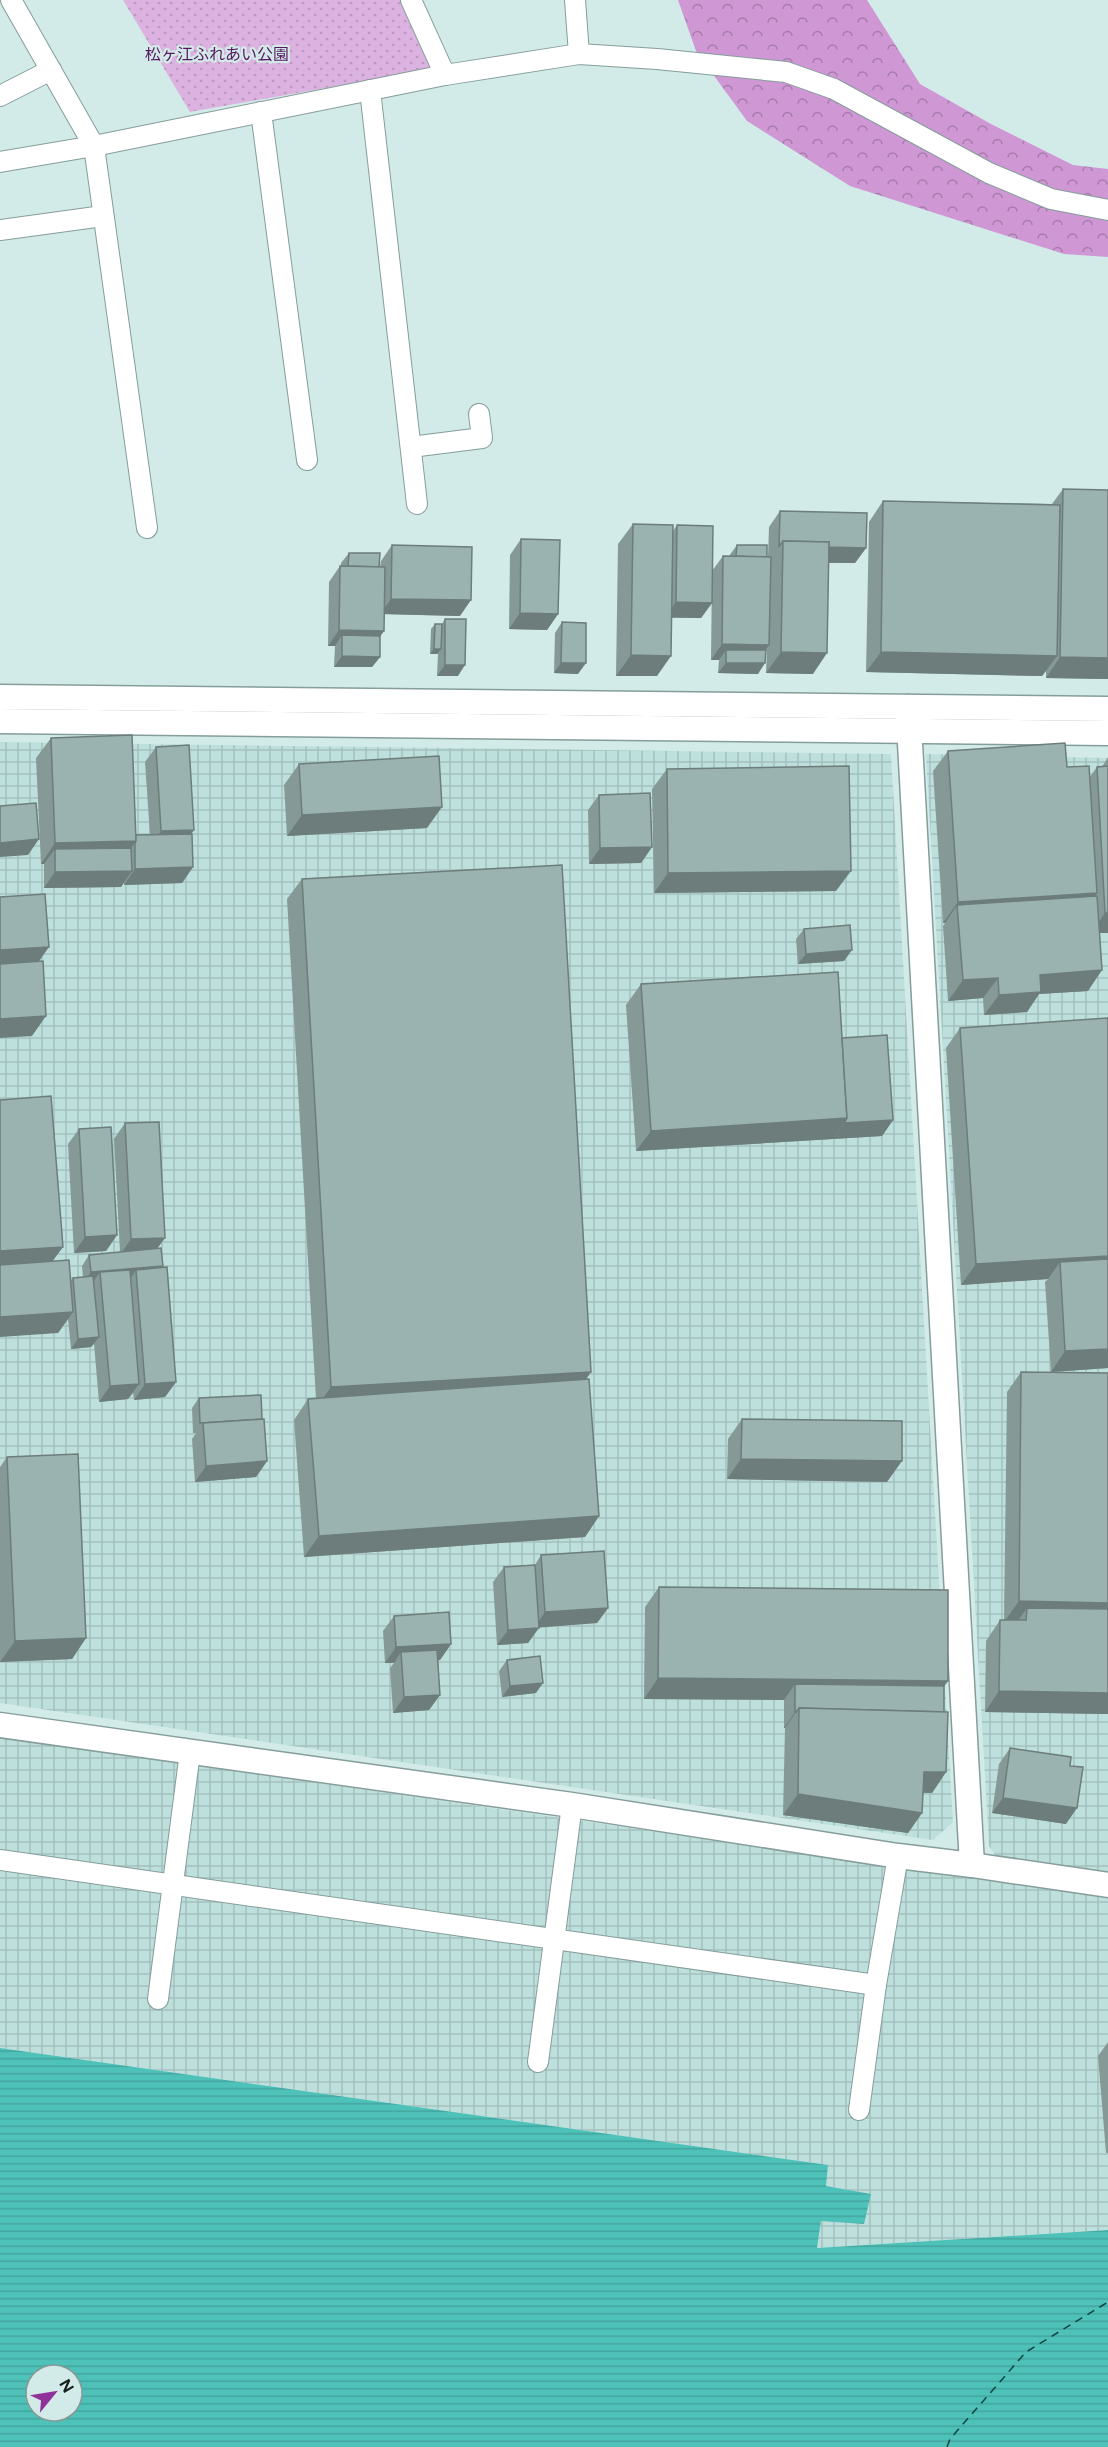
<svg xmlns="http://www.w3.org/2000/svg" width="1108" height="2447" font-family="Figtree,'Noto Sans JP',sans-serif">
<style>
.industrial{fill:url(#industrial-grid)}
.forest{fill:url(#forest-crowns)}
.park{fill:url(#park-dots)}
.water{fill:url(#water-rules);fill-rule:evenodd}
.lines{fill:none;stroke-linecap:round;stroke-linejoin:round}
.ferry{stroke:#114541;stroke-width:1.5;stroke-dasharray:8 6;stroke-linecap:butt}
.minor-casing{stroke:#859d9b;stroke-width:22}
.tertiary-casing{stroke:#859d9b;stroke-width:27}
.minor{stroke:#fff;stroke-width:20}
.tertiary{stroke:#fff;stroke-width:24}
.wall{fill:#859a97}
.shaded-wall{fill:#6c7d7b}
.building{fill:#9bb3b0;stroke:#6c7d7b;stroke-width:1.5}
.labels{text-anchor:middle;stroke-width:4.5;stroke-linejoin:round;paint-order:stroke}
.park-label{font-size:16px;fill:#57155e;stroke:#d2ebe8}
</style>
<defs>
<pattern id="industrial-grid" width="8" height="8" patternUnits="userSpaceOnUse" patternTransform="scale(1.5)"><rect width="8" height="8" fill="#bee0dd"/><path d="M0 4h8M4 0v8" fill="none" stroke="#a3c0bd"/></pattern>
<pattern id="forest-crowns" width="20" height="18" patternUnits="userSpaceOnUse" patternTransform="scale(1.5)"><rect width="20" height="18" fill="#cf98d4"/><path d="M2 6a3 3 0 1 1 6 0M12 15a3 3 0 1 1 6 0" fill="none" stroke="#a77bab"/></pattern>
<pattern id="park-dots" width="8" height="8" patternUnits="userSpaceOnUse" patternTransform="scale(1.5)"><rect width="8" height="8" fill="#dcb2e0"/><path d="M2 2h.1M6 6h.1" fill="none" stroke="#bc99c0" stroke-width="1.8" stroke-linecap="round"/></pattern>
<pattern id="water-rules" width="6" height="5" patternUnits="userSpaceOnUse" patternTransform="scale(1.5)"><rect width="6" height="5" fill="#4ec1b9"/><path d="M0 2.5h6" fill="none" stroke="#43a59f"/></pattern>
</defs>
<rect width="100%" height="100%" fill="#d2ebe8"/>
<!-- industrial -->
<g class="industrial">
<path d="M0 742 891 754 953 1822 933 1840 0 1703Z"/>
<path d="M926 754 1108 758V1875L997 1858 989 1846Z"/>
<path d="M0 1737 1108 1897V2230L817 2248 821 2221 870 2194 825 2186 828 2165 0 2048Z"/>
</g>
<!-- forest -->
<path class="forest" d="M678 0H867L920 84 991 124 1073 165 1108 169V257L1064 254 850 186 747 121 696 51Z"/>
<!-- park -->
<path class="park" d="M123 0H401L432 69 190 112Z"/>
<!-- water -->
<path class="water" d="M0 2048 828 2165 826 2186 871 2194 864 2224 821 2221 817 2248 1108 2230V2447H0ZM36 2375H72V2411H36Z"/>
<g class="lines">
<!-- ferry -->
<path class="ferry" d="M947 2447 950 2439 1026 2352 1108 2302"/>
<!-- minor casing -->
<g class="minor-casing">
<g id="minor">
<path d="M11 0 94 146 147 528"/>
<path d="M411 0 445 75"/>
<path d="M575 0 579 54"/>
<path d="M370 90 417 504"/>
<path d="M0 96 51 70"/>
<path d="M261 112 307 460"/>
<path d="M0 162 94 146 445 75 579 54 657 59 786 72 834 89 989 173 1051 199 1108 210"/>
<path d="M0 230 103 216"/>
<path d="M411 447 482 438 479 414"/>
<path d="M0 1860 876 1985"/>
<path d="M158 1999 190 1752"/>
<path d="M538 2062 572 1805"/>
<path d="M859 2110 876 1985 898 1856"/>
</g>
</g>
<!-- tertiary casing -->
<g class="tertiary-casing">
<g id="tertiary">
<path d="M0 697 1108 709"/>
<path d="M908 707 972 1865"/>
<path d="M0 721 1108 733"/>
<path d="M0 1725 572 1805 898 1856 972 1865 1108 1885"/>
</g>
</g>
<!-- minor -->
<use href="#minor" class="minor"/>
<!-- tertiary -->
<use href="#tertiary" class="tertiary"/>
</g>
<!-- wall -->
<g class="wall">
<path d="M1063 489 1108 679 1046 678V671L1042 676 866 672 869 522 883 501 1052 504Z"/>
<path d="M780 511 866 548 855 563H829L813 674 766 673 767 648 758 674 718 673 719 660H711L712 571 723 556H729L737 545 768 557 769 527Z"/>
<path d="M633 524 673 531 677 525 712 603 701 618H672L657 676H616L618 544Z"/>
<path d="M521 539 558 614 547 630 509 629 510 555Z"/>
<path d="M392 545 460 616 384 614 380 636V657L372 667H334L335 646H328L329 582 340 566H341V563L349 553 380 567 381 561Z"/>
<path d="M445 619 458 676H437L438 654H430L431 629 435 624H442Z"/>
<path d="M562 622 578 674 554 673 555 633Z"/>
<path d="M51 738 136 835H150L145 762 156 747 194 830 191 834 193 867 182 883 124 885V882L121 887 44 888V864H41L36 758Z"/>
<path d="M948 751 1067 767 1089 778 1097 767H1102L1108 757V933H1099L1088 991 1039 994 1027 1012 984 1015 983 998 948 1001 943 926 945 923H943L933 771Z"/>
<path d="M299 764 427 828 287 836 284 785Z"/>
<path d="M667 769 836 891 654 893 652 789Z"/>
<path d="M599 795 652 847 641 863 589 864 588 810Z"/>
<path d="M302 879 587 1379 599 1516 585 1537 304 1557 294 1420 308 1399H316L287 899Z"/>
<path d="M804 929 844 961 798 964 796 939Z"/>
<path d="M641 984 842 1038 893 1120 882 1136 636 1151 626 1005Z"/>
<path d="M1108 1018V1368L1051 1372 1045 1282 1048 1279 961 1285 946 1048 960 1028Z"/>
<path d="M0 1100 63 1247 52 1261 70 1281 73 1278 83 1277 82 1266 89 1255 120 1252 114 1139 125 1123 161 1268 176 1382 165 1397 134 1400 133 1393 128 1399 99 1402 94 1344 91 1347 71 1349 68 1319 58 1333Z"/>
<path d="M79 1129 117 1235 106 1251 74 1253 68 1144Z"/>
<path d="M1021 1372 1108 1373V1714L985 1712 986 1641 1000 1620H1004L1007 1392Z"/>
<path d="M199 1398 262 1419 267 1461 256 1477 195 1482 192 1439 196 1433H193L192 1408Z"/>
<path d="M742 1419 887 1482 727 1479 728 1439Z"/>
<path d="M7 1457 86 1638 72 1659 0 1662V1467Z"/>
<path d="M541 1555 608 1608 597 1623 539 1627 528 1643 497 1645 493 1582 504 1567 535 1565Z"/>
<path d="M659 1587 948 1681 944 1686V1712L946 1772 932 1793H923L922 1813 908 1833 783 1815 785 1728H784V1700L644 1699 645 1607Z"/>
<path d="M394 1616 451 1644 440 1660H438L440 1695 429 1710 393 1713 390 1668 394 1663H385L383 1631Z"/>
<path d="M507 1660 536 1693 502 1697 499 1671Z"/>
<path d="M1010 1748 1066 1824 992 1813 999 1764Z"/>
<path d="M1108 2042V2153H1106L1098 2056Z"/>
</g>
<!-- shaded-wall -->
<g class="shaded-wall">
<path d="M783 546 866 548 855 563 782 562Z"/>
<path d="M391 599 471 600 460 616 380 614Z"/>
<path d="M676 602 712 603 701 618 665 617Z"/>
<path d="M520 613 558 614 547 630 509 629Z"/>
<path d="M339 630 384 631 373 647 342 635 335 646H328Z"/>
<path d="M722 644 769 645 758 661 726 650 719 660H711Z"/>
<path d="M434 649H441L437 654H430Z"/>
<path d="M781 652 827 653 813 674 766 673Z"/>
<path d="M881 652 1057 656 1042 676 866 672Z"/>
<path d="M631 655 671 656 657 676H616Z"/>
<path d="M342 656 380 657 372 667H334Z"/>
<path d="M1060 657 1108 658V679L1046 678Z"/>
<path d="M561 663H586L578 674 554 673Z"/>
<path d="M726 663H765L758 674 718 673Z"/>
<path d="M445 665H465L458 676H437Z"/>
<path d="M442 807 427 828 287 836 302 815Z"/>
<path d="M194 830 183 845 150 847 161 831Z"/>
<path d="M39 839 28 855 0 857V843Z"/>
<path d="M136 841 122 861 55 849 44 864H41L55 843Z"/>
<path d="M652 847 641 863 589 864 600 848Z"/>
<path d="M193 867 182 883 124 885 135 869Z"/>
<path d="M132 871 121 887 44 888 55 872Z"/>
<path d="M851 871 836 891 654 893 668 873Z"/>
<path d="M1097 893 1083 914 957 905 945 923H943L958 902Z"/>
<path d="M1105 913H1108V933H1091Z"/>
<path d="M49 947 35 967 0 970V950Z"/>
<path d="M852 950 844 961 798 964 806 954Z"/>
<path d="M1102 970 1088 991 1039 994 1027 1012 984 1015 999 995 1040 975Z"/>
<path d="M998 978 983 998 948 1001 963 980Z"/>
<path d="M46 1016 32 1036 0 1038V1019Z"/>
<path d="M847 1118 833 1139 636 1151 651 1131Z"/>
<path d="M893 1120 882 1136 833 1139 844 1123Z"/>
<path d="M117 1235 106 1251 74 1253 85 1237Z"/>
<path d="M165 1238 154 1253 120 1255 131 1239Z"/>
<path d="M63 1247 48 1267 0 1271V1251Z"/>
<path d="M1108 1256V1275L1060 1262 1048 1279 961 1285 976 1264Z"/>
<path d="M163 1266 156 1276 136 1270 130 1279 100 1272 93 1282 83 1283 91 1272Z"/>
<path d="M73 1312 58 1333 0 1337V1317Z"/>
<path d="M99 1337 91 1347 71 1349 78 1339Z"/>
<path d="M1108 1349V1368L1051 1372 1065 1351Z"/>
<path d="M591 1372 577 1393 317 1407 331 1387Z"/>
<path d="M176 1382 165 1397 134 1400 145 1384Z"/>
<path d="M139 1384 128 1399 99 1402 110 1386Z"/>
<path d="M741 1459 902 1461 887 1482 727 1479Z"/>
<path d="M267 1461 256 1477 195 1482 206 1466Z"/>
<path d="M599 1516 585 1537 304 1557 319 1536Z"/>
<path d="M1019 1601 1108 1603V1624L1026 1620 1027 1608 1017 1622H1004Z"/>
<path d="M608 1608 597 1623 534 1628 545 1612Z"/>
<path d="M539 1628 528 1643 497 1645 508 1630Z"/>
<path d="M86 1638 72 1659 0 1662 15 1641Z"/>
<path d="M451 1644 440 1660 402 1662 401 1652 394 1663H385L396 1647Z"/>
<path d="M658 1678 948 1681 933 1702 795 1684 784 1700 644 1699Z"/>
<path d="M543 1683 536 1693 502 1697 510 1686Z"/>
<path d="M999 1691 1108 1693V1714L985 1712Z"/>
<path d="M440 1695 429 1710 393 1713 404 1697Z"/>
<path d="M795 1712H796L785 1728H784Z"/>
<path d="M924 1772H946L932 1793 910 1792Z"/>
<path d="M798 1794 922 1813 908 1833 783 1815Z"/>
<path d="M1003 1798 1077 1808 1066 1824 992 1813Z"/>
</g>
<!-- building -->
<g class="building">
<path d="M1063 489 1108 490V658L1060 657Z"/>
<path d="M883 501 1060 505 1057 656 881 652Z"/>
<path d="M780 511 867 513 866 548 829 547V542L783 541 779 546Z"/>
<path d="M633 524 673 525 671 656 631 655Z"/>
<path d="M677 525 713 526 712 603 676 602Z"/>
<path d="M521 539 560 540 558 614 520 613Z"/>
<path d="M783 541 829 542 827 653 781 652Z"/>
<path d="M392 545 472 547 471 600 391 599Z"/>
<path d="M737 545H767V557L736 556Z"/>
<path d="M349 553H380L379 567 348 566Z"/>
<path d="M723 556 771 557 769 645 722 644Z"/>
<path d="M340 566 385 567 384 631 339 630Z"/>
<path d="M445 619H466L465 665H445Z"/>
<path d="M562 622 586 623V663H561Z"/>
<path d="M435 624H442L441 649H434Z"/>
<path d="M342 635 380 636V657L342 656Z"/>
<path d="M726 650H766L765 663H726Z"/>
<path d="M132 735 136 841 55 843 51 738Z"/>
<path d="M1065 743 1067 767 1089 766 1097 893 958 902 948 751Z"/>
<path d="M189 745 194 830 161 831 156 747Z"/>
<path d="M439 756 442 807 302 815 299 764Z"/>
<path d="M849 766 851 871 668 873 667 769Z"/>
<path d="M1108 766V913H1105L1097 767Z"/>
<path d="M650 793 652 847 600 848 599 795Z"/>
<path d="M36 803 39 839 0 843V806Z"/>
<path d="M192 834 193 867 135 869V843L136 841V835Z"/>
<path d="M131 848 132 871 55 872V849Z"/>
<path d="M562 865 591 1372 331 1387 302 879Z"/>
<path d="M45 894 49 947 0 950V897Z"/>
<path d="M1097 896 1102 970 1040 975 1041 992 999 995 998 978 963 980 957 905Z"/>
<path d="M850 925 852 950 806 954 804 929Z"/>
<path d="M43 961 46 1016 0 1019V964Z"/>
<path d="M838 972 847 1118 651 1131 641 984Z"/>
<path d="M1108 1018V1256L976 1264 960 1028Z"/>
<path d="M887 1035 893 1120 844 1123 847 1118 842 1038Z"/>
<path d="M51 1096 63 1247 0 1251V1100Z"/>
<path d="M159 1122 165 1238 131 1239 125 1123Z"/>
<path d="M111 1127 117 1235 85 1237 79 1129Z"/>
<path d="M161 1248 163 1266 91 1272 89 1255Z"/>
<path d="M1108 1259V1349L1065 1351 1060 1262Z"/>
<path d="M69 1260 73 1312 0 1317V1265Z"/>
<path d="M167 1267 176 1382 145 1384 136 1270Z"/>
<path d="M130 1270 139 1384 110 1386 100 1272Z"/>
<path d="M93 1276 99 1337 78 1339 73 1278Z"/>
<path d="M1021 1372 1108 1373V1603L1019 1601Z"/>
<path d="M589 1379 599 1516 319 1536 308 1399Z"/>
<path d="M261 1395 262 1419 200 1423 199 1398Z"/>
<path d="M264 1419 267 1461 206 1466 203 1423Z"/>
<path d="M742 1419 902 1421V1461L741 1459Z"/>
<path d="M78 1454 86 1638 15 1641 7 1457Z"/>
<path d="M604 1551 608 1608 545 1612 541 1555Z"/>
<path d="M535 1565 539 1628 508 1630 504 1567Z"/>
<path d="M659 1587 948 1590V1681L658 1678Z"/>
<path d="M1027 1608 1108 1609V1693L999 1691 1000 1620H1026Z"/>
<path d="M449 1612 451 1644 396 1647 394 1616Z"/>
<path d="M437 1650 440 1695 404 1697 401 1652Z"/>
<path d="M540 1656 543 1683 510 1686 507 1660Z"/>
<path d="M795 1684 944 1686V1712L799 1708 796 1712H795Z"/>
<path d="M799 1708 948 1712 946 1772H924L922 1813 798 1794Z"/>
<path d="M1010 1748 1071 1757 1070 1766 1083 1767 1077 1808 1003 1798Z"/>
</g>
<g class="labels">
<!-- park labels -->
<g class="park-label">
<text x="217" y="60">松ヶ江ふれあい公園</text>
</g>
</g>
<!-- north arrow -->
<g transform="translate(54 2393) rotate(60)"><circle r="28" fill="#d2ebe8" stroke="#879997" stroke-width="1.5"/>
<path d="M0-4.5L10 22L0 15L-10 22Z" fill="#90319a"/>
<text y="-9" font-size="16" font-weight="bold" text-anchor="middle" fill="#161f1e">N</text>
</g>
</svg>
